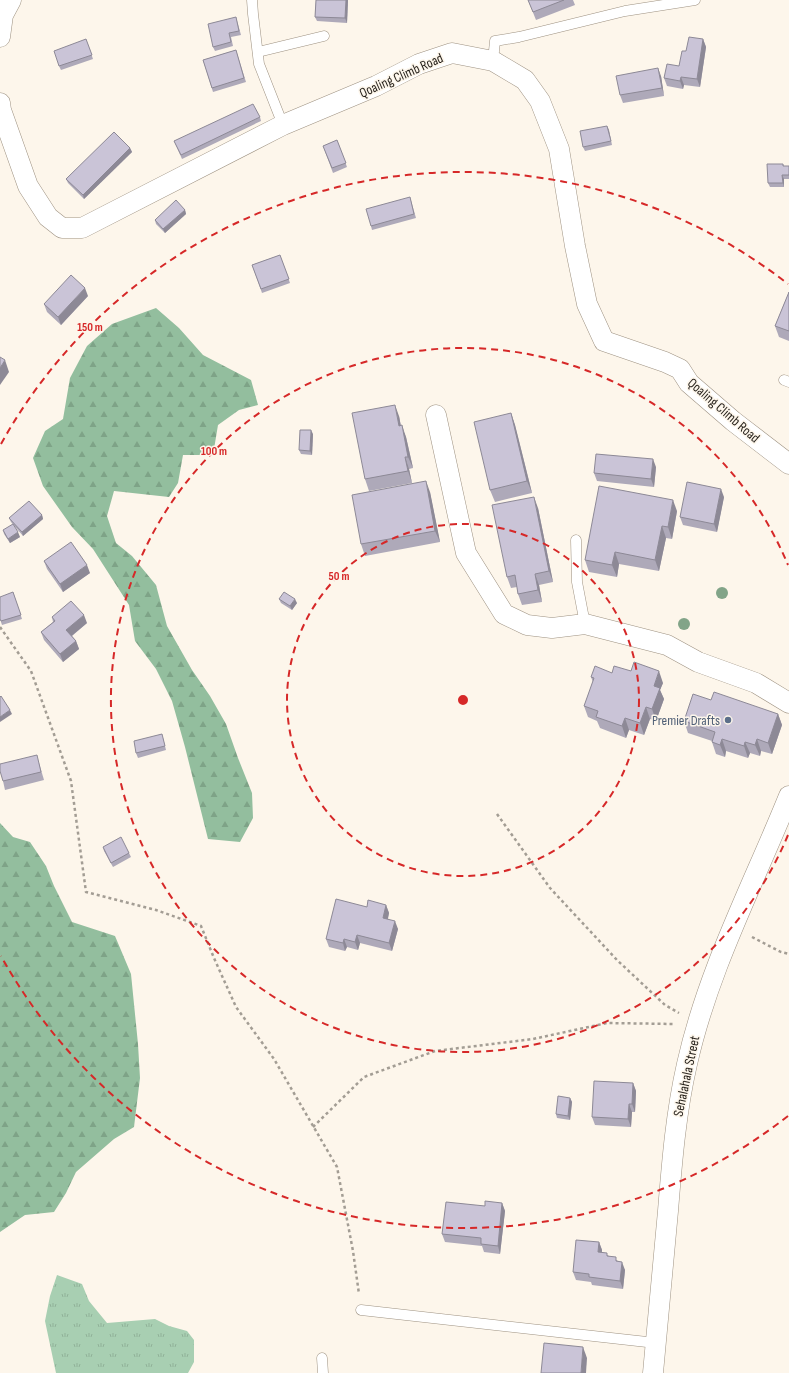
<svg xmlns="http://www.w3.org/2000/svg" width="789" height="1373" font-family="'Sofia Sans Condensed',sans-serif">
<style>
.grass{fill:url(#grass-tufts)}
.forest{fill:url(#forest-firs)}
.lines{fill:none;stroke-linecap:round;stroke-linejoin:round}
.lane-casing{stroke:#9e9282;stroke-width:11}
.street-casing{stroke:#9e9282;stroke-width:21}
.path{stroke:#a39d94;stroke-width:2.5;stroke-dasharray:3 3;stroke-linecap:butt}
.lane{stroke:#fff;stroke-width:10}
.street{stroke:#fff;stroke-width:20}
.tree{fill:#82a488}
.wall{fill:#aea9b9}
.shaded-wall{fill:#8d8996}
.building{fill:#cac4d7;stroke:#8d8996}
.ring{fill:none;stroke:#d62828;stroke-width:2;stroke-dasharray:7 5}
.service-dot{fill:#5c6f8a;stroke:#fdf6eb;stroke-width:1.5}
.labels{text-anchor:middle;stroke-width:3;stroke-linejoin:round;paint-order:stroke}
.street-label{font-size:14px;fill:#231e18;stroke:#fdf6eb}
.service-label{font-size:14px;fill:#4e5e75;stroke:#fdf6eb;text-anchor:end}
.centre{fill:#d62828;stroke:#fdf6eb;stroke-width:2}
.ring-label{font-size:12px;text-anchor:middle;font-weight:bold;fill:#d62828;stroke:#fdf6eb;stroke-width:3;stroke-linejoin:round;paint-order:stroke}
</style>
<defs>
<pattern id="grass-tufts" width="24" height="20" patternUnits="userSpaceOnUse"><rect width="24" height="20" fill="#a8cfb2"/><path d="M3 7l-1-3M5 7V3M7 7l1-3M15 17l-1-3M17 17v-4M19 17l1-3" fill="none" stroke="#90b198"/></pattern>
<pattern id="forest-firs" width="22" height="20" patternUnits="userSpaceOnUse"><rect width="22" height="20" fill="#93be9e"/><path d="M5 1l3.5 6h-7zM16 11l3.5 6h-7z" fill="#7ea387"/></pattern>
</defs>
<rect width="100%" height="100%" fill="#fdf6eb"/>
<!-- grass -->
<path class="grass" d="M57 1275 82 1284 89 1301 107 1323 155 1319 169 1326 187 1331 194 1340V1362L188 1373H56L45 1321 50 1296Z"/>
<!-- forest -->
<g class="forest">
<path d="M156 308 179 328 203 355 251 380 258 405 239 410 218 425 213 455H183L178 483 169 497 114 491 107 516 116 543 132 556 156 585 167 626 192 670 210 696 226 724 238 758 252 793 253 818 240 842 208 839 185 747 172 701 156 669 135 641 129 605 93 549 72 527 43 486 33 458 45 431 63 419 70 378 87 346 112 324Z"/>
<path d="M0 823 13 837 30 842 46 866 54 886 72 922 115 936 131 974 138 1044 140 1078 134 1127 114 1139 76 1172 66 1193 54 1212 25 1215 0 1232Z"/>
</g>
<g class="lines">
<!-- lane casing -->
<g class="lane-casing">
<g id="lane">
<path d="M252 0 253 14 259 64 283 125"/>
<path d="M258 52 324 36"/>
<path d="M493 61 495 41 519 37 625 11 695 0"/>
<path d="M784 380 789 382"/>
<path d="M576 540 577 582 585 624"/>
<path d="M361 1310 656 1343"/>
<path d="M322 1358 323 1373"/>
</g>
</g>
<!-- street casing -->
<g class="street-casing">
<g id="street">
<path d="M0 37 3 15 11 0"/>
<path d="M0 103 1 110 28 186 48 217 62 228H82L283 125 376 86 419 64 452 53 493 61 525 80 540 101 559 149 575 246 587 304 604 341 665 362 680 369 689 383 733 421 789 464"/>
<path d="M436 415 466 553 504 614 527 625 552 628 585 624 667 645 698 662 756 683 789 703"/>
<path d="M653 1373C658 1319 663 1265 668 1211 672 1161 676 1112 687 1064 708 970 753 885 789 796"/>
</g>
</g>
<!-- path -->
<g class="path">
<path d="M0 627 31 671 71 781 86 892 156 910 201 926 214 958 236 1007 274 1059 337 1167 353 1251 359 1294"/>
<path d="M497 814 550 888 617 960 665 1005 679 1013"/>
<path d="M752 937 781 952 789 954"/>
<path d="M313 1127 364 1077 435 1051 533 1039 607 1023 675 1024"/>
</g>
<!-- lane -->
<use href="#lane" class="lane"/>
<!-- street -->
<use href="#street" class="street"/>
</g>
<!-- trees -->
<g class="tree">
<circle cx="722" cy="593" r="6"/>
<circle cx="684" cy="624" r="6"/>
</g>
<!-- wall -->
<g class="wall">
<path d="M316 0H348L347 23 317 21 315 17Z"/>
<path d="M528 0H573L575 5 536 20Z"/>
<path d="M236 17 241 35 231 37 233 46 215 51 213 47Z"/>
<path d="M86 39 93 59 61 70 59 66Z"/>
<path d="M703 39 706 47 700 87 684 85 683 89 667 86 664 78 679 66 686 51Z"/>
<path d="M236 50 246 82 213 92 203 60Z"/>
<path d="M661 76 664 96 623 103 620 95Z"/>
<path d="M260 117 261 121 182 159 174 141Z"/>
<path d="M607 126 612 145 585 151 583 147Z"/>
<path d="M337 140 347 167 333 173 323 146Z"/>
<path d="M130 148 132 152 84 199 68 183 66 179Z"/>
<path d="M783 164 784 166H789V179H784V187H770L768 183Z"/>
<path d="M410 197 416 218 372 230 371 226Z"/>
<path d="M185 210 186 214 165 233 156 224 155 220Z"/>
<path d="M280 255 290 283 262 293 252 265Z"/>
<path d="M789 292V341L779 337 775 326Z"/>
<path d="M88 296 61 325 47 312 44 304Z"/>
<path d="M511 413 515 425 532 493 495 502 490 490Z"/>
<path d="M399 416 401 426 406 437 413 468 409 469 412 483 369 491 365 479Z"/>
<path d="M313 434 312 455 301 454 299 450Z"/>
<path d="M656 467 654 487 597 481 594 473Z"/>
<path d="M430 492 440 542 365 556 361 544Z"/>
<path d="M724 497 717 532 683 525 680 517Z"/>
<path d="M538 508 553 582 539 585 542 602 522 605 518 594 517 587 511 588 507 577Z"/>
<path d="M677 511 672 539 666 538 659 571 619 564 617 577 589 572 585 560Z"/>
<path d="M42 515 43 519 23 536 11 522 9 518Z"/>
<path d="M3 530 20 537 10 543 4 534Z"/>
<path d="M44 561 90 573 63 592 47 569Z"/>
<path d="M13 592 22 619 2 625 0 619Z"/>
<path d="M279 599 297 603 292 610 281 603Z"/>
<path d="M52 617 87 623 72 636 76 641 79 649 63 662 44 640 41 632 53 622Z"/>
<path d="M612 673 663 683 660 690 664 699 656 721 650 719 644 735 629 730 626 738 600 728 597 721 588 717 584 706 593 682 591 677Z"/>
<path d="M711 700 778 714 782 725 772 754 761 751 760 756 750 753 748 758 726 751 725 757 716 754 712 742V741L688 733 684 721Z"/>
<path d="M163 738 166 750 138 758 136 753Z"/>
<path d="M39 763 44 780 5 790 3 781Z"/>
<path d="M103 847 129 853 131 857 113 867 104 851Z"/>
<path d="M386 905 389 913 388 919 398 929 392 951 360 943 358 950 347 947 345 951 329 947 326 939 367 907Z"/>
<path d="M633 1083 636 1091 635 1112H632L631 1127 595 1125 592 1117Z"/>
<path d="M570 1098 572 1102 570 1120 557 1118 556 1114Z"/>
<path d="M502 1203 505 1211 500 1254 484 1252 482 1246 445 1242 442 1234 485 1206Z"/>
<path d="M599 1242 602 1250V1252L618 1261 625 1270 623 1289 592 1285 591 1282 576 1280 573 1272Z"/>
</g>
<!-- shaded-wall -->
<g class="shaded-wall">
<path d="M346 0H348L347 23 345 18Z"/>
<path d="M703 39 706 47 700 87 697 79Z"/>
<path d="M658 68 661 76 664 96 662 88Z"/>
<path d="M681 77 684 85 683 89 680 81Z"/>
<path d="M607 126 609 130 612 145 611 141Z"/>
<path d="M130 148 132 152 84 199 83 195Z"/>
<path d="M782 175 784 179V187L783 183Z"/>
<path d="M185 210 186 214 165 233 163 229Z"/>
<path d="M85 288 88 296 61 325 58 317Z"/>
<path d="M5 360 9 372 0 385V368Z"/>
<path d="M395 405 399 416 403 438 399 426Z"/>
<path d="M511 413 515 425 532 493 527 481Z"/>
<path d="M402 425 406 437 413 468 408 457Z"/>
<path d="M311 430 313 434 312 455 310 451Z"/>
<path d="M405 457 409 469 412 483 408 471Z"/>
<path d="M653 459 656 467 654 487 651 479Z"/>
<path d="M426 481 430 492 440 542 435 531Z"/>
<path d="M721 489 724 497 717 532 714 524Z"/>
<path d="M534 497 538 508 553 582 549 571Z"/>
<path d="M673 500 677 511 672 539 668 527Z"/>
<path d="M42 515 43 519 23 536 22 532Z"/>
<path d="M662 526 666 538 659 571 655 560Z"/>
<path d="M18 532 20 537 10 543 8 539Z"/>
<path d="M615 552 619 564 617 577 612 565Z"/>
<path d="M87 565 90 573 63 592 60 584Z"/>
<path d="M535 574 539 585 542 602 538 590Z"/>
<path d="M295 599 297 603 292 610 290 606Z"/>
<path d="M84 615 87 623 69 638 66 630Z"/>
<path d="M76 641 79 649 63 662 60 654Z"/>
<path d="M659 671 663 683 660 690 664 699 656 721 652 709 654 686Z"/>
<path d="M646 707 650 719 644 735 640 723Z"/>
<path d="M10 710 12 714 0 722V717Z"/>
<path d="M778 714 782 725 772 754 768 743Z"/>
<path d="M625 718 629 730 626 738 622 726Z"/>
<path d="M722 739 726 751 725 757 720 745Z"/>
<path d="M757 739 761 751 760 756 755 745Z"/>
<path d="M745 742 750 753 748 758 744 746Z"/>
<path d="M386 905 389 913 386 926 383 918Z"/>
<path d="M395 921 398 929 392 951 389 943Z"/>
<path d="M357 935 360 943 358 950 355 942Z"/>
<path d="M344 939 347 947 345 951 343 943Z"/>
<path d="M633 1083 636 1091 635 1112 632 1104Z"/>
<path d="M570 1098 572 1102 570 1120 568 1116Z"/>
<path d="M629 1104 632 1112 631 1127 628 1119Z"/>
<path d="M502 1203 505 1211 500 1254 498 1246Z"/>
<path d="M599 1242 602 1250 601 1260 598 1252Z"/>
<path d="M622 1262 625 1270 623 1289 620 1281Z"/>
<path d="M583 1347 587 1358 586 1373H581Z"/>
</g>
<!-- building -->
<g class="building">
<path d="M316 0H346L345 18 315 17Z"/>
<path d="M528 0H564L533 12Z"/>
<path d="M236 17 239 31 229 33 231 42 213 47 208 24Z"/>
<path d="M689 37 703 39 697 79 681 77 680 81 664 78 667 64 679 66 682 51H686Z"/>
<path d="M86 39 92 55 59 66 54 51Z"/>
<path d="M236 50 244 78 212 88 203 60Z"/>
<path d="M658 68 662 88 620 95 616 76Z"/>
<path d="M253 104 260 117 181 155 174 141Z"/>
<path d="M607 126 611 141 583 147 580 131Z"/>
<path d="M114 132 130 148 83 195 66 179Z"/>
<path d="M337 140 346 163 332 168 323 146Z"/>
<path d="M767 164H783V166H789V175H782L783 183H768Z"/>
<path d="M410 197 414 214 371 226 366 209Z"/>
<path d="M176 200 185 210 163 229 155 220Z"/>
<path d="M280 255 289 279 261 289 252 265Z"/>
<path d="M71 275 85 288 58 317 44 304Z"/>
<path d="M789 292V331L775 326Z"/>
<path d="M0 357 5 360 0 368Z"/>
<path d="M395 405 399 426 402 425 408 457H405L408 471 365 479 352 413Z"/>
<path d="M511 413 527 481 490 490 474 422Z"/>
<path d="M300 430H311L310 451 299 450Z"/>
<path d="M596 454 653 459 651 479 594 473Z"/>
<path d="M426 481 435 531 361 544 352 495Z"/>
<path d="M687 482 721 489 714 524 680 517Z"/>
<path d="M599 486 673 500 668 527 662 526 655 560 615 552 612 565 585 560Z"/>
<path d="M534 497 549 571 535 574 538 590 518 594 515 575 507 577 492 505Z"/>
<path d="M29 501 42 515 22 532 9 518Z"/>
<path d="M13 524 18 532 8 539 3 530Z"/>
<path d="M71 542 87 565 60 584 44 561Z"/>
<path d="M13 592 21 615 1 621 0 619V597Z"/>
<path d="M284 592 295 599 290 606 279 599Z"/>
<path d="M71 601 84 615 66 630 76 641 60 654 41 632 55 621 52 617Z"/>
<path d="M634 662 659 671 654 686 660 688 652 709 646 707 640 723 625 718 622 726 596 717 598 711 584 706 594 678 591 677 595 666 612 673 614 666 631 671Z"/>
<path d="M714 692 778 714 768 743 757 739 755 745 745 742 744 746 722 739 720 745 712 742 715 732 684 721 693 694 711 700Z"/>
<path d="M1 696 10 710 0 717V697Z"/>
<path d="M162 734 165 746 136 753 134 741Z"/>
<path d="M37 755 41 772 3 781 0 771V764Z"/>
<path d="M121 837 129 853 111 863 103 847Z"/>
<path d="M336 899 367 907 368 900 386 905 383 918 395 921 389 943 357 935 355 942 344 939 343 943 326 939Z"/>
<path d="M594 1081 633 1083 632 1104H629L628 1119 592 1117Z"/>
<path d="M558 1096 570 1098 568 1116 556 1114Z"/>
<path d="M485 1201 502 1203 498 1246 481 1244V1238L442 1234 446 1202 485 1206Z"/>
<path d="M576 1240 599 1242 598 1252 607 1253V1256L616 1257V1261L622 1262 620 1281 589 1277V1274L573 1272Z"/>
<path d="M544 1343 583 1347 581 1373H541Z"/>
</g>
<!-- distance rings -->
<g class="ring">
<circle cx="463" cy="700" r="176"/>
<path d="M788 835A352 352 0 1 1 788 565"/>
<path d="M788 1116A528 528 0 0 1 1 956M1 444A528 528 0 0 1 788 284"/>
</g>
<!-- markers -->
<circle class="service-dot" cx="728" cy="720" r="4"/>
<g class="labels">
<!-- street labels -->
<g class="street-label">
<text transform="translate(401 75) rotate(-24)" y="5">Qoaling Climb Road</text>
<text transform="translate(724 410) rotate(41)" y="5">Qoaling Climb Road</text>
<text transform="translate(686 1076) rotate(-78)" y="5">Sehalahala Street</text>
</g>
<!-- service labels -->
<g class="service-label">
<text x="720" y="725">Premier Drafts</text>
</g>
</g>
<circle cx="463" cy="700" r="6" class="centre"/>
<g class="ring-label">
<text x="90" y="331">150 m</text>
<text x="214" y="455">100 m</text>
<text x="339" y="580">50 m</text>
</g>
</svg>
